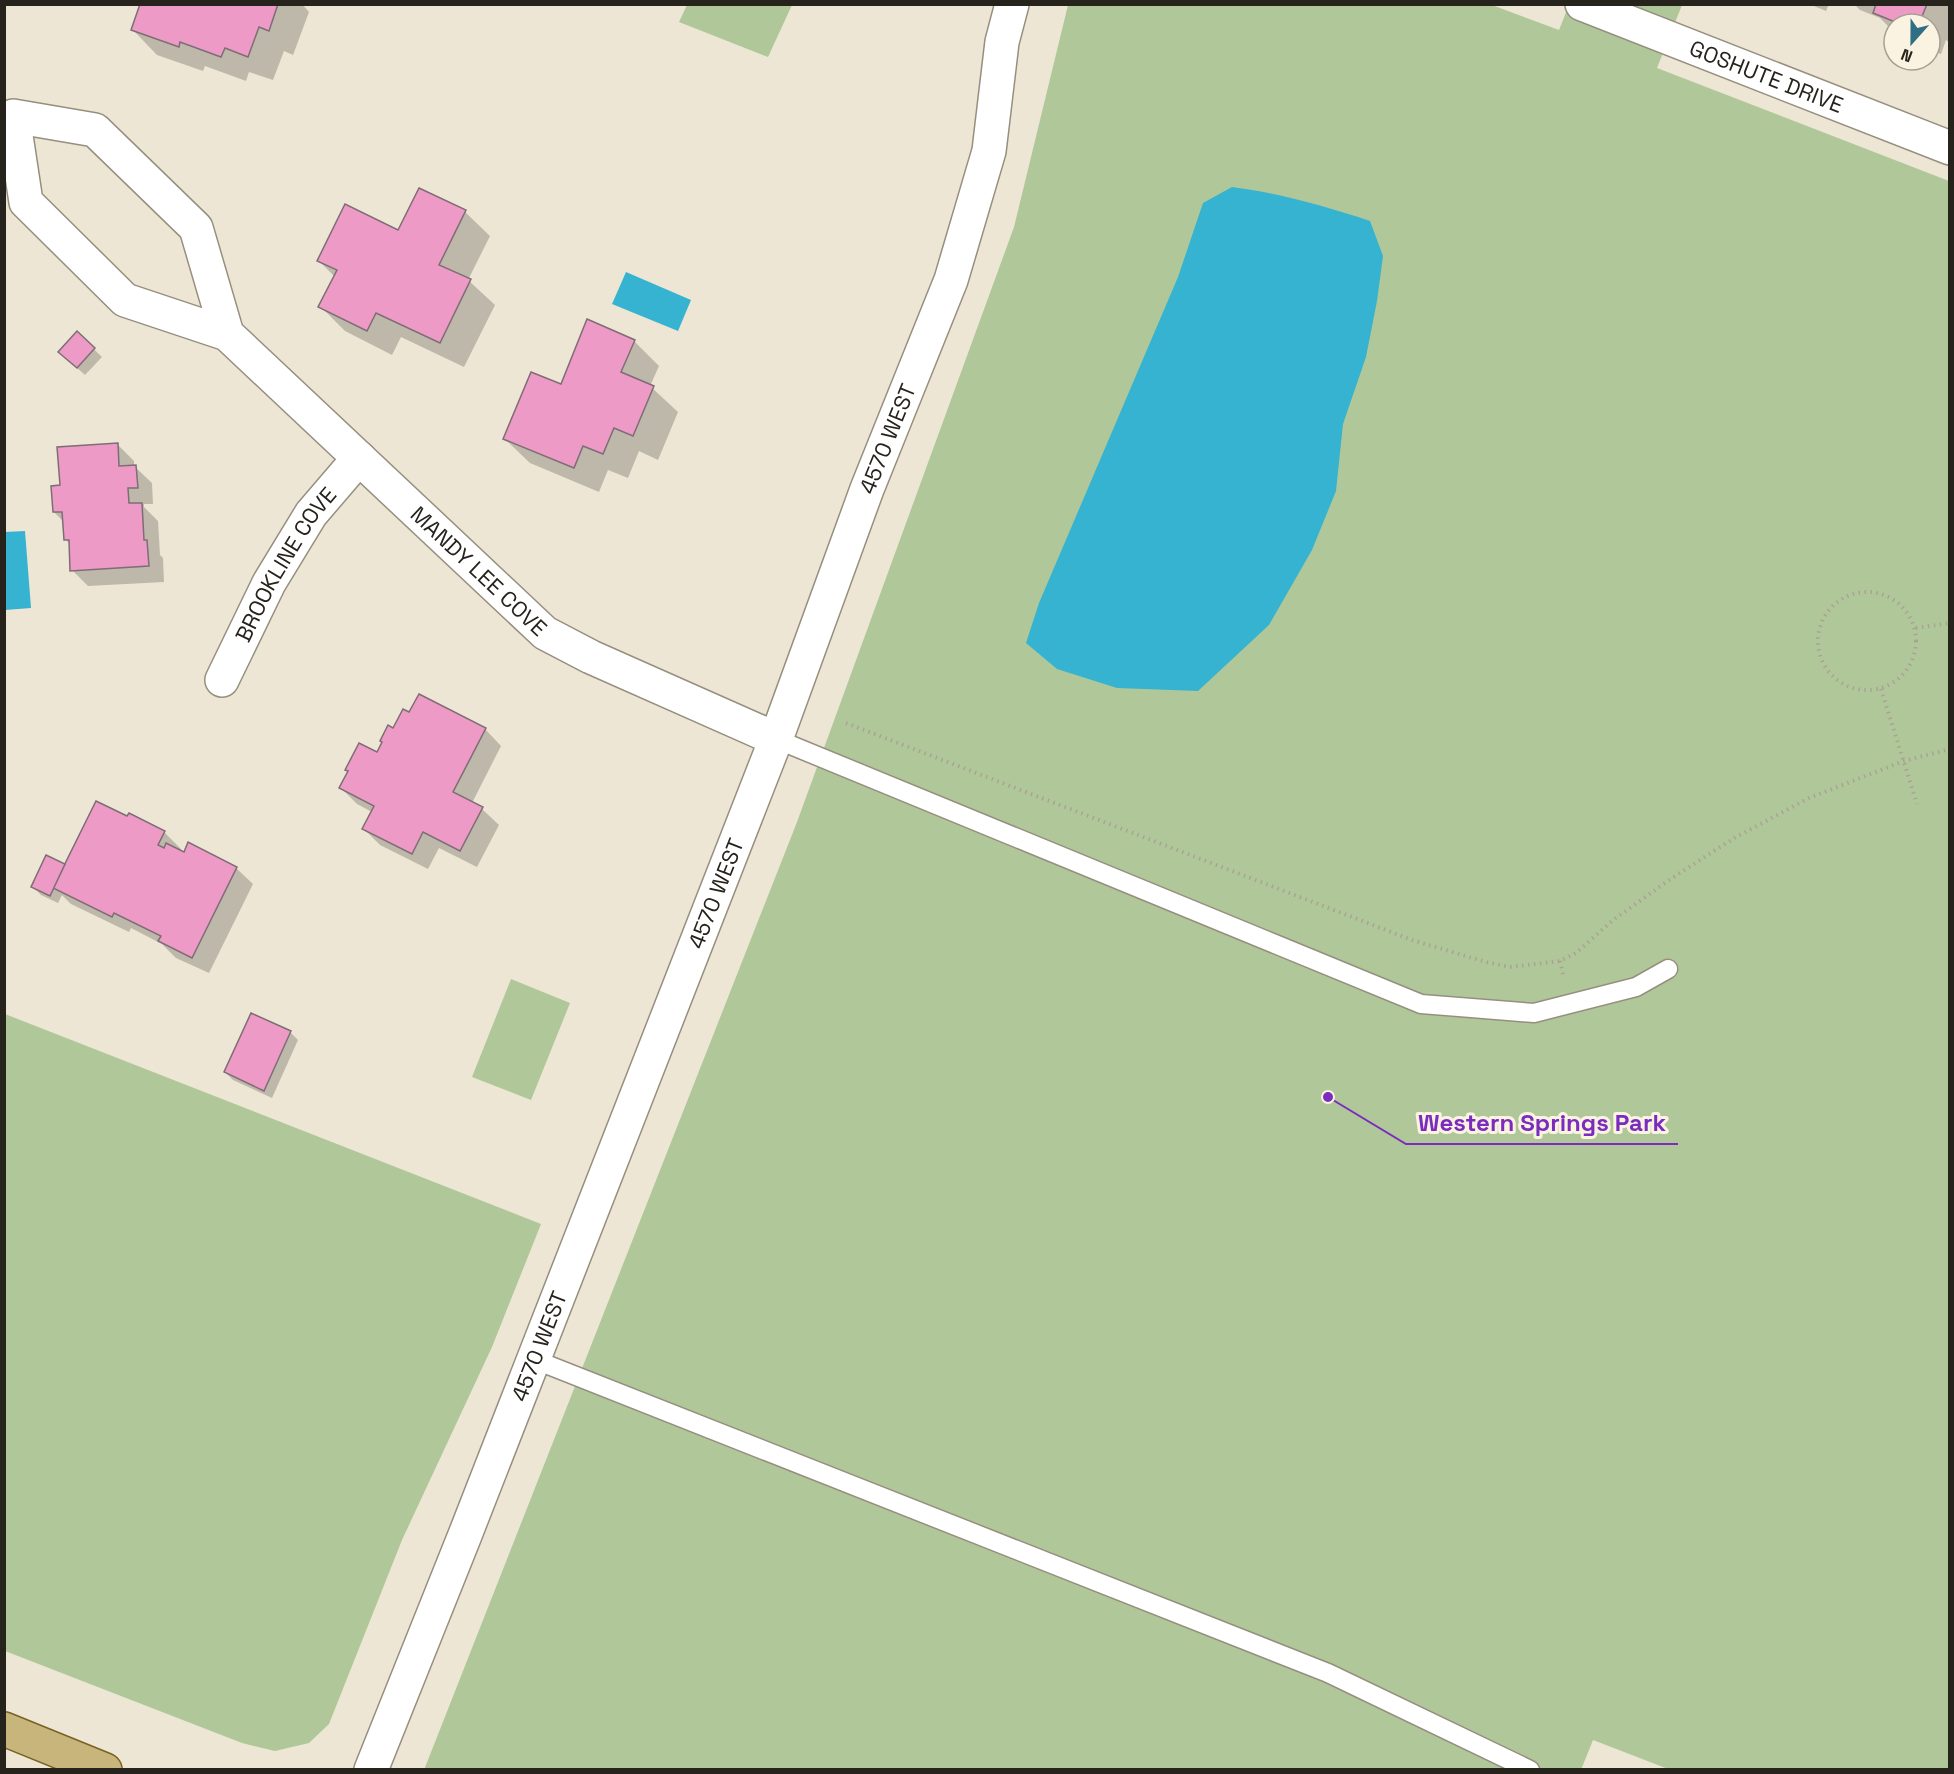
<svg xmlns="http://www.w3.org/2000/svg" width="1954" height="1774" font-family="'Space Grotesk',sans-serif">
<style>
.green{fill:#b0c899}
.water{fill:#36b3d0}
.shadow{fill:#0003}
.building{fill:#ee9ac6;stroke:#7e6d75;stroke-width:1.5}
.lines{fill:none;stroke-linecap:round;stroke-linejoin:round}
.service-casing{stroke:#968f7f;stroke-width:21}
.minor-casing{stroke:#968f7f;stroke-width:36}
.secondary-casing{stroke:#968f7f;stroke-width:36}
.primary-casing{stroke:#776222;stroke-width:36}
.path{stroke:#a9a395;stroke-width:4;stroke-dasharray:1.5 4.5;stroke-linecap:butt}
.service{stroke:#fff;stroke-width:18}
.minor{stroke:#fff;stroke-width:33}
.secondary{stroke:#fff;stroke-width:33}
.primary{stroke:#c7b57c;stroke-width:33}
.labels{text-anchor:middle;stroke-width:6;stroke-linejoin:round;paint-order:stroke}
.street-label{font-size:22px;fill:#26231c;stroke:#fbf3e1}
.leader{fill:none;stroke:#7b2cbf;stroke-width:2}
.callout-dot{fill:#7b2cbf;stroke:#fbf3e1;stroke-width:2}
.callout-label{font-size:24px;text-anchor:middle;font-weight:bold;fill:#7b2cbf;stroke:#fbf3e1;stroke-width:6;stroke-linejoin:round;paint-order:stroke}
</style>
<rect width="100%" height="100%" fill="#ede6d4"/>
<!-- green -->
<g class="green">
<path d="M687 5V4L792 5 768 57 679 22Z"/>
<path d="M1068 5H1492L1559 30 1569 5H1682L1657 68 1949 181V1769H1668L1593 1740 1581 1770H424L797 822 1014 227Z"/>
<path d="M511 979 570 1003 531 1100 472 1077Z"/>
<path d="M5 1014 541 1224 492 1347 402 1540 329 1724 309 1743 275 1751 242 1743 5 1651Z"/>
</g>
<!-- water -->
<g class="water">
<path d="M1232 187C1279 193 1324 206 1370 221L1383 256 1377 301 1366 357 1343 424 1336 491 1312 550 1269 625 1198 691 1117 688 1057 669 1026 643 1039 603 1178 277 1203 203Z"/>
<path d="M626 272 691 300 678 331 612 304Z"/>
<path d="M25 531 31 608 5 610V532Z"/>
</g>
<!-- shadow -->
<g class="shadow">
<path d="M138 4H302L309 12 293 55 284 51 273 80 249 72 246 81 205 66 203 71 157 55 133 30 141 7Z"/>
<path d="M1809 4H1829L1826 11Z"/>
<path d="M1854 4H1950V43L1946 40 1941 54 1930 50V24H1894V32L1880 18 1860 10Z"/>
<path d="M465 212 490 236 468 280 495 305 464 367 401 337 392 355 345 331 320 306 335 277 319 261Z"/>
<path d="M77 333 102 357 85 375 68 360Z"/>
<path d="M634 341 659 366 650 386 678 412 658 460 639 451 628 478 608 470 599 492 530 463 505 439 561 386Z"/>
<path d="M117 444 134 461V466L152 483 153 504H144V507L158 521 160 555 163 558 164 582 88 586 72 570 70 544 65 539 64 522 54 512 61 487Z"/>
<path d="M485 729 501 746 472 803 482 809 499 825 477 867 439 848 428 869 380 845 364 829 372 812 357 804 341 788 349 772 347 770 378 754 394 730Z"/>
<path d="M128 818 164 832 181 849 180 851 236 868 253 884 209 973 176 958 162 944 131 928 129 932 71 904 62 895 58 903 41 895 33 887 66 866Z"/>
<path d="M290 1032 298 1040 272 1098 233 1080 225 1072Z"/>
</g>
<!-- building -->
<g class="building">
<path d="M140 4H278L269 31 259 27 248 57 225 48 221 57 180 42 179 47 131 30Z"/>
<path d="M1876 4H1927L1919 24H1900L1873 13Z"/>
<path d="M419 188 466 210 439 265 471 279 440 343 376 313 367 331 318 307 337 270 317 261 345 204 398 230Z"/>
<path d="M587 319 635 340 621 372 654 386 633 436 614 428 603 454 583 446 574 468 503 439 531 372 561 384Z"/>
<path d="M77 331 95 348 77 368 58 352Z"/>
<path d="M118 443 119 466 136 465 138 488H128L129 503H142L144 540H147L149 566 70 571 69 540H64L62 512H53L51 486 60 485 57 447Z"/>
<path d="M419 694 486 728 453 792 483 807 460 851 423 832 412 854 362 829 374 806 339 788 348 771 345 770 359 743 377 752 382 742 380 741 388 725 393 728 403 709 409 712Z"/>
<path d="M96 801 127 816 129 813 165 831 158 845 164 848 166 843 184 852 188 842 237 867 192 958 158 941 161 936 114 913 112 917 53 888Z"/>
<path d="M46 855 65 864 50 896 31 887Z"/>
<path d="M251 1013 291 1031 264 1091 224 1072Z"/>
</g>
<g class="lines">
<!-- service casing -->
<g class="service-casing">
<g id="service">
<path d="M776 739 1421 1004 1534 1013 1636 987 1668 969"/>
<path d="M533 1359 1328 1673 1530 1770"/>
</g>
</g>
<!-- minor casing -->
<g class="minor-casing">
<g id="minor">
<path id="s1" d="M1582 4 1950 148"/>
<path id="s2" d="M227 334 196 228 95 130 13 116 26 202 125 300 227 334 545 633 591 657 776 739"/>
<path id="s3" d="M222 680 269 583 311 514 359 458"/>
</g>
</g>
<!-- secondary casing -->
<g class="secondary-casing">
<g id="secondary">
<path id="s4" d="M371 1770 465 1535 776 739 867 489 951 280 989 151 1002 42 1012 4"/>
</g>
</g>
<!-- primary casing -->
<g class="primary-casing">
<path id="primary" d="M4 1729 105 1770"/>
</g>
<!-- path -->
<g class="path">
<circle cx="1867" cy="641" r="49"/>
<path d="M1916 628 1950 623"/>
<path d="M1881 689 1917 804"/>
<path d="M846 723 1412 940 1486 962 1510 967 1560 961 1576 953 1613 920 1675 876 1736 837 1809 798 1904 761 1950 749"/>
<path d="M1560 961 1564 978"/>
</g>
<!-- service -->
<use href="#service" class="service"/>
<!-- minor -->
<use href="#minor" class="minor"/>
<!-- secondary -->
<use href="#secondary" class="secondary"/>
<!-- primary -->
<use href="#primary" class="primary"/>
</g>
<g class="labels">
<!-- street labels -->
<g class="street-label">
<text dy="8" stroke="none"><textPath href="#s1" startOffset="198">GOSHUTE DRIVE</textPath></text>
<text dy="8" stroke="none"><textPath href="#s4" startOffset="1428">4570 WEST</textPath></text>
<text dy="8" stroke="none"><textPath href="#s3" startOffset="132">BROOKLINE COVE</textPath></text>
<text dy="8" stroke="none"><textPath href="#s2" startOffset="1014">MANDY LEE COVE</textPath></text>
<text dy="8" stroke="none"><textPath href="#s4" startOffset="942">4570 WEST</textPath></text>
<text dy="8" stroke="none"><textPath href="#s4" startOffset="456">4570 WEST</textPath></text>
</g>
</g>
<!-- callouts -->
<path class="leader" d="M1328 1097L1406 1144H1678"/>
<circle class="callout-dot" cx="1328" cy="1097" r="6"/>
<g class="callout-label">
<text x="1542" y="1131">Western Springs Park</text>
</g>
<!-- border -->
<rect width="1954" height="1774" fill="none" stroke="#26231c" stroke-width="12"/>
<!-- north arrow -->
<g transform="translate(1912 42) rotate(201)"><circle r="28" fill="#fbf3e1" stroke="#a6a092" stroke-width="1.5"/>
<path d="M0-4.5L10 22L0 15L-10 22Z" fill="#2f6f83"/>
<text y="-9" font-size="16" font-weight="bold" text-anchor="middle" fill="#26231c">N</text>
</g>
</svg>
